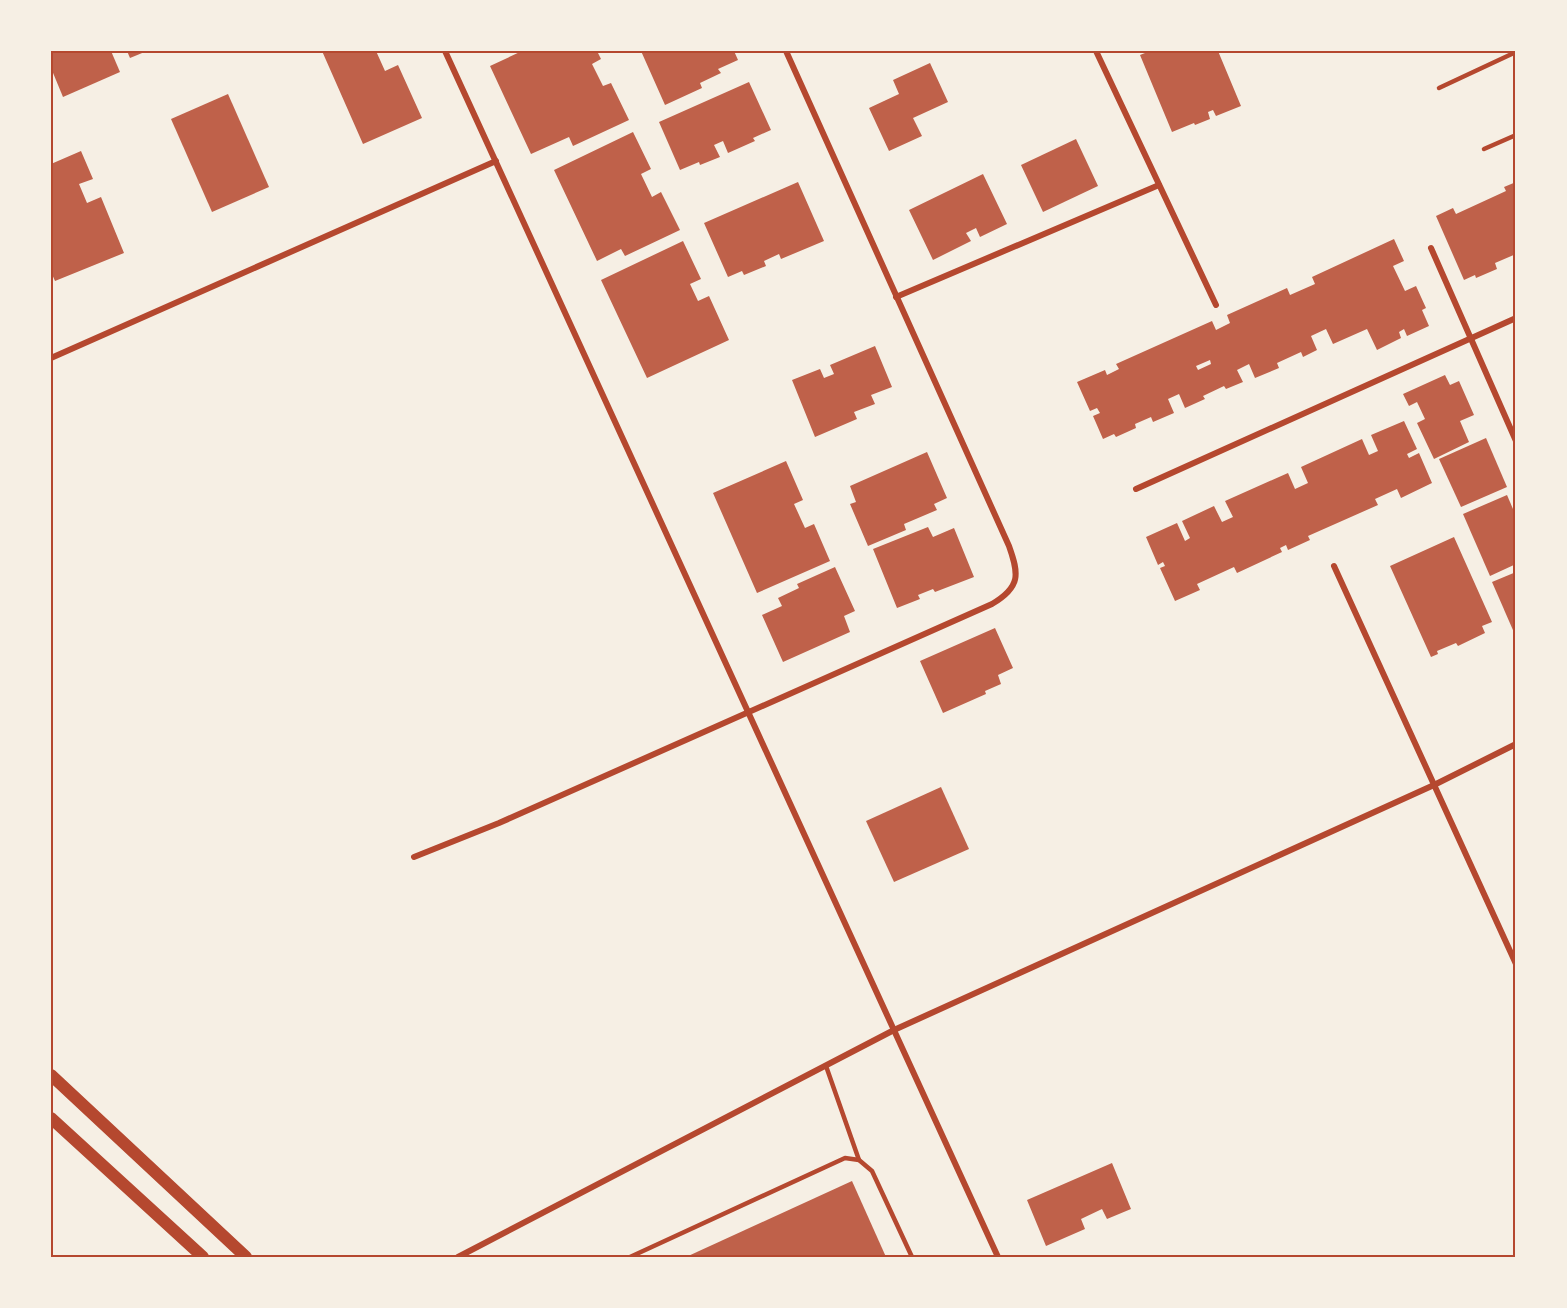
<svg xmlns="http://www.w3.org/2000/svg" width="1567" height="1308" font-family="'Exo 2',sans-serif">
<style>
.building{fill:#bf614a;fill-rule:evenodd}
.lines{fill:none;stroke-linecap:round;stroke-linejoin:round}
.service{stroke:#b5482f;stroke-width:4.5}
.minor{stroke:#b5482f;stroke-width:6}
.secondary{stroke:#b5482f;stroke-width:12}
.neatline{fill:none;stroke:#b5482f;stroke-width:2}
</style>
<rect width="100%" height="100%" fill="#f6efe4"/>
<!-- building -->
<g class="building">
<path d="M51 51H111L120 72 63 97 51 68Z"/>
<path d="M127 51H147L130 58Z"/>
<path d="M322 51H376L385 71 398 65 422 118 363 144Z"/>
<path d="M522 51H597L601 59 592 64 603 86 611 83 629 120 573 146 569 137 531 154 490 66Z"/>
<path d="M641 51H734L738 60 718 69 721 73 700 83 702 88 665 105Z"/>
<path d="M1150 51H1218L1241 106 1216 116 1213 110 1208 112 1210 119 1195 125 1194 123 1172 132 1140 55Z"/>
<path d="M930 63 948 102 913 118 922 136 889 151 869 108 899 94 893 80Z"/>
<path d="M749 82 771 130 753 138 755 141 728 153 723 141 714 145 720 157 700 165 699 162 680 170 659 122Z"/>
<path d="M228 94 269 187 212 212 171 119Z"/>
<path d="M633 132 651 169 641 174 652 197 661 192 680 230 625 256 621 249 597 261 554 170Z"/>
<path d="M1076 139 1098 186 1043 212 1021 165Z"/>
<path d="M81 151 93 179 79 184 87 203 101 197 124 253 55 281 51 272V164Z"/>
<path d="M983 174 1007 224 980 237 976 228 966 233 971 241 933 260 909 210Z"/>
<path d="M798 182 824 241 781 259 779 254 764 261 766 266 744 275 742 271 728 277 704 223Z"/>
<path d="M1516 182V254L1495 263 1497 269 1476 278 1475 275 1464 280 1436 216 1453 208 1456 214 1506 191 1504 187Z"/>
<path d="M1394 239 1404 261 1393 266 1405 291 1416 286 1426 308 1422 310 1429 326 1407 336 1404 329 1399 332 1401 338 1377 350 1367 329 1333 344 1326 329 1311 336 1317 350 1303 357 1301 352 1277 363 1279 368 1255 378 1249 364 1237 370 1243 382 1226 389 1224 386 1203 396 1205 399 1185 408 1179 394 1168 399 1174 413 1153 422 1151 417 1135 424 1136 428 1116 437 1114 434 1103 439 1093 416 1100 413 1097 408 1090 411 1077 382 1105 370 1107 375 1119 369 1116 364 1212 321 1216 330 1230 323 1227 315 1287 288 1290 295 1315 284 1312 277ZM1210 360 1211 364 1198 370 1196 366Z"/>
<path d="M683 241 701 279 690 284 698 301 709 296 729 340 647 378 601 280Z"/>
<path d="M875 346 892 387 871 395 875 404 854 412 857 419 815 437 792 380 820 369 824 378 834 374 830 365Z"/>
<path d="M1445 375 1450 385 1459 381 1474 415 1460 421 1469 442 1434 459 1417 423 1425 419 1417 402 1409 406 1403 394Z"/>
<path d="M1404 421 1417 449 1407 454 1409 458 1419 453 1432 483 1401 498 1397 489 1375 499 1378 505 1308 536 1310 540 1288 550 1286 545 1280 548 1282 552 1237 573 1234 567 1197 584 1200 590 1175 601 1160 568 1165 566 1163 562 1158 565 1146 537 1177 523 1185 541 1190 538 1182 521 1214 506 1222 522 1233 517 1225 501 1288 473 1295 489 1308 483 1301 467 1362 439 1369 455 1378 451 1371 435Z"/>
<path d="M1486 438 1507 487 1461 507 1439 459Z"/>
<path d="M927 452 947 498 934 504 937 510 904 524 906 530 868 546 850 504 856 502 850 486Z"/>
<path d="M786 461 803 500 794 504 805 528 814 524 830 561 757 593 713 493Z"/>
<path d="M1507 495 1516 516V564L1490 576 1463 514Z"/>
<path d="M928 527 933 537 954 528 974 577 935 592 933 589 918 595 920 599 897 608 873 549Z"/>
<path d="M1454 537 1492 622 1482 626 1485 633 1458 646 1456 643 1437 651 1438 654 1431 657 1390 566Z"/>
<path d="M835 567 855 611 844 616 850 632 783 662 762 615 782 606 778 598 799 588 797 584Z"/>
<path d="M1516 572V637L1492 582Z"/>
<path d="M995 628 1013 668 998 675 1001 684 985 691 986 694 943 713 920 661Z"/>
<path d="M941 787 969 849 894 882 866 821Z"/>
<path d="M1112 1163 1131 1209 1107 1219 1102 1209 1081 1219 1085 1229 1046 1246 1027 1200Z"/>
<path d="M852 1181 886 1257H686Z"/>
</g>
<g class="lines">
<!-- service -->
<g class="service">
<path d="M1439 88 1516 52"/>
<path d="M1484 149 1516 135"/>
<path d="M826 1066 859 1160"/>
<path d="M630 1257 845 1158 859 1160 872 1171 912 1257"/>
</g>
<!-- minor -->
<g class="minor">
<path d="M445 51 998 1257"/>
<path d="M1096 51 1216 305"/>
<path d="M1431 248 1516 441"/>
<path d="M896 297 1159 185"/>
<path d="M51 358 496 161"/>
<path d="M1136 489 1516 318"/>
<path d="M1334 566 1516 964"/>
<path d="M414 857 499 823 992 604C1021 587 1019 574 1009 546L786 51"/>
<path d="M458 1257 894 1030 1434 785 1516 744"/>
</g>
<!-- secondary -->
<g class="secondary">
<path d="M51 1075 246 1257"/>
<path d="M51 1118 203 1257"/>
</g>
</g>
<!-- border -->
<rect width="1567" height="1308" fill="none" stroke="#f6efe4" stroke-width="105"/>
<rect x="52" y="52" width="1462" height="1204" class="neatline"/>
</svg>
